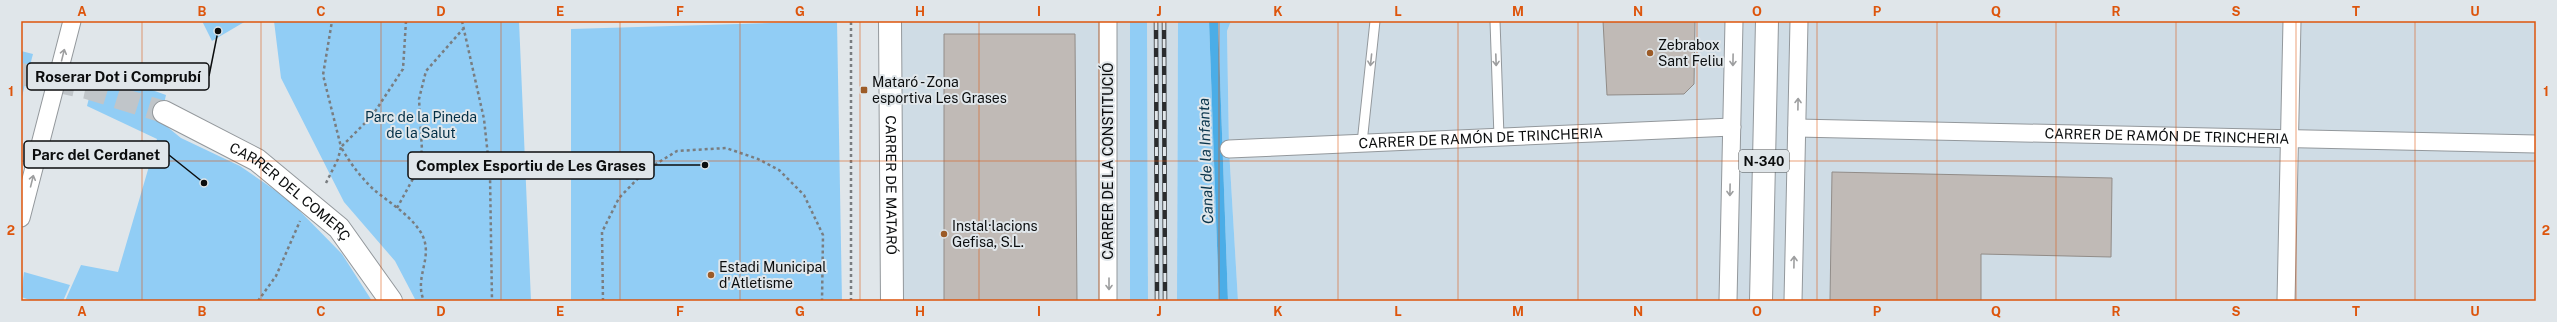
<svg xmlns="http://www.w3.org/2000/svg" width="2557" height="322" font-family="'Public Sans',sans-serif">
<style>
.built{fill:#cfdce5}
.green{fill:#91cdf5}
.water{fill:#4bade7}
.building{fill:#c0bab6;stroke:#918c88}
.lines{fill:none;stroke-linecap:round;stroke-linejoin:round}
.tertiary-tunnel{stroke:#c0c5c9;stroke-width:22;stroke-dasharray:22 11;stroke-linecap:butt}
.service-casing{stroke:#93989c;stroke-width:11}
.minor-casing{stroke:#93989c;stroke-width:19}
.tertiary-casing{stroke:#93989c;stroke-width:24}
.primary-casing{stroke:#93989c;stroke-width:24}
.path{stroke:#797d80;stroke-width:2.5;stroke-dasharray:3 3;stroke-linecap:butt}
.service{stroke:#fff;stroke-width:9}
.minor{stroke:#fff;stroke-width:17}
.tertiary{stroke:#fff;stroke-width:22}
.primary{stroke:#fff;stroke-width:22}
.rail-casing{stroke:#2a2c2e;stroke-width:4.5}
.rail{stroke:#e0e6ea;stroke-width:3;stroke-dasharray:9;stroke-linecap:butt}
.oneway{stroke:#9d9e9f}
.grid{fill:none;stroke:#dd550c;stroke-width:1;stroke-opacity:0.55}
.poi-dot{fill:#9c5b27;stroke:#e0e6ea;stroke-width:1.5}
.labels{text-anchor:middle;stroke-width:4;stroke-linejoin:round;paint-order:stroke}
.shield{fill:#e0e6ea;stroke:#4b4e50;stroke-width:1}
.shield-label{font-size:13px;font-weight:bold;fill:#0b0d0e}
.poi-label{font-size:14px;fill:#0b0d0e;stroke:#e0e6ea;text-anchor:start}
.park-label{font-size:14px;fill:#032f46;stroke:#e0e6ea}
.street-label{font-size:14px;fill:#0b0d0e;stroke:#e0e6ea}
.water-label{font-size:15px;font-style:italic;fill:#0a354c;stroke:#e0e6ea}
.leader{fill:none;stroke:#0b0d0e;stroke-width:1.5}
.callout-dot{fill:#0b0d0e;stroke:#e0e6ea;stroke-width:1.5}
.callout{fill:#e0e6ea;stroke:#0b0d0e;stroke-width:1.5}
.callout-label{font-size:15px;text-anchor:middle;font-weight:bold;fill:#0b0d0e}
.neatline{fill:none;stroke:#dd550c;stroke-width:1.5}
.grid-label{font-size:13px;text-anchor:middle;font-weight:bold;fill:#dd550c}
</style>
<rect width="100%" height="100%" fill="#e0e6ea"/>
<!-- built -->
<g class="built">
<path d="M898 21H1130V301H901Z"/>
<path d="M1147 21H1178L1177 301H1148Z"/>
<path d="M1231 21H2536V301H1238L1229 149 1227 31Z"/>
</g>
<!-- green -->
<g class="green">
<path d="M202 21H246L212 41Z"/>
<path d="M274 21H519L531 301H416L395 261 344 202 281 78Z"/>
<path d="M837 21 842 301H571V29Z"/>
<path d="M1130 21H1147L1148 301H1130Z"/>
<path d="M1178 21H1209L1219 301H1177Z"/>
<path d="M1218 21H1231L1227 31 1229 149 1238 301H1228Z"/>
<path d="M21 51 33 54 21 100Z"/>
<path d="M96 70 166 95 160 121 181 138 240 166 288 199 342 254 372 301H65L81 265 118 272 157 139 87 106Z"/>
<path d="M24 272 70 285 63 301H33L21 297Z"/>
</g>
<!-- water -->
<path class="water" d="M1209 21H1218L1228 301H1219Z"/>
<!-- building -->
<g class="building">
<path d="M1603 21H1695L1694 84 1684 94 1607 95Z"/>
<path d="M944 34H1075L1077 301H944Z"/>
<path d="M1832 172 2112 178 2111 257 1981 254V301H1830Z"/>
</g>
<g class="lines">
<!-- tertiary-tunnel -->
<path class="tertiary-tunnel" d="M21 74 87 88 164 112"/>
<!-- service casing -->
<g class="service-casing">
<g id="service">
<path d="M1495 21 1499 137"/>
<path d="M1362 143 1375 21"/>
</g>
</g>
<!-- minor casing -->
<g class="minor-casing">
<g id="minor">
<path d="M1108 21V301"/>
<path id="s1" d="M1797 128 2536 144"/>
<path id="s2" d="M1229 149 1732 127"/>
<path d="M21 218 72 21"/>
<path d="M1728 301 1734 21"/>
<path d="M1793 301 1799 21"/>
<path d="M2286 301 2292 21"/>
</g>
</g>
<!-- tertiary casing -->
<g class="tertiary-casing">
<g id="tertiary">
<path id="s3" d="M890 21 892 301"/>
<path id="s4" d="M164 112 257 160 339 228 391 301"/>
</g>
</g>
<!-- primary casing -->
<g class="primary-casing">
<path id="primary" d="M1761 301 1767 21"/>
</g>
<!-- path -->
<g class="path">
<path d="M406 21 403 69 372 116 341 147C350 163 359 175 372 188 388 202 408 213 420 231 436 256 413 276 424 301"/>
<path d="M462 21 484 119 490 175 492 301"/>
<path d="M326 183 338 159 341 147 323 75 332 21"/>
<path d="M397 208 415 175 422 150 419 99 426 71 463 29"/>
<path d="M258 301 276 276 300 221"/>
<path d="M603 301 602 232 619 198 646 170 677 151 726 148 758 159 779 170 804 195 823 235 822 301"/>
<path d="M851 301V21"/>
</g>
<!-- service -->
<use href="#service" class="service"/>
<!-- minor -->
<use href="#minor" class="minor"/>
<!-- tertiary -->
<use href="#tertiary" class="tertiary"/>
<!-- primary -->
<use href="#primary" class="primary"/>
<!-- rail casing -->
<g class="rail-casing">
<g id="rail">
<path d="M1156 21 1157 301"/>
<path d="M1164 21 1165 301"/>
</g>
</g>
<!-- rail -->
<use href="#rail" class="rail"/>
</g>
<!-- one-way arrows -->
<defs><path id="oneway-shaft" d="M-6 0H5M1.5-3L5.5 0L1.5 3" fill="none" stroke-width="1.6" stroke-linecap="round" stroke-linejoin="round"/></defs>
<g class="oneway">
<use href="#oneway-shaft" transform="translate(63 55) rotate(-76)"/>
<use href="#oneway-shaft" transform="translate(1371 60) rotate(96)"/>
<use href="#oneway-shaft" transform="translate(1496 60) rotate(88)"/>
<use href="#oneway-shaft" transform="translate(1733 60) rotate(91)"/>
<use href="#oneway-shaft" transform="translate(1798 104) rotate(-89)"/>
<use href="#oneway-shaft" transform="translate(32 181) rotate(-76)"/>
<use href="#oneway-shaft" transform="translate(1730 190) rotate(91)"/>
<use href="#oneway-shaft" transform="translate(1794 262) rotate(-89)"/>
<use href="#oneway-shaft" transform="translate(1109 284) rotate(90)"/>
</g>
<!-- grid -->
<path class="grid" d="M142 21V301M261 21V301M381 21V301M501 21V301M620 21V301M740 21V301M860 21V301M979 21V301M1099 21V301M1219 21V301M1338 21V301M1458 21V301M1578 21V301M1697 21V301M1817 21V301M1937 21V301M2056 21V301M2176 21V301M2296 21V301M2415 21V301M21 161H2536"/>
<!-- markers -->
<g class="poi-dot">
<circle cx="1650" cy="53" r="4"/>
<rect x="860" y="86" width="8" height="8" rx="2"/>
<circle cx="944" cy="234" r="4"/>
<circle cx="711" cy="275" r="4"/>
</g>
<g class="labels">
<!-- shield labels -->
<rect class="shield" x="1739" y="150" width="50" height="22" rx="3"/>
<g class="shield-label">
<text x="1764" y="166">N-340</text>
</g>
<!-- poi labels -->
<g class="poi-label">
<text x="1658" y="50">Zebrabox<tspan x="1658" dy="16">Sant Feliu</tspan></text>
<text x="872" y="87">Mataró - Zona<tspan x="872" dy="16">esportiva Les Grases</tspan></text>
<text x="952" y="231">Instal·lacions<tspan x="952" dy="16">Gefisa, S.L.</tspan></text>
<text x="719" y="272">Estadi Municipal<tspan x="719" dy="16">d'Atletisme</tspan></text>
</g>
<!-- park labels -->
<g class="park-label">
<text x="421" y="122">Parc de la Pineda<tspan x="421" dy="16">de la Salut</tspan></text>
</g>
<!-- street labels -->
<g class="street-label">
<text dy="5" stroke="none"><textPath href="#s1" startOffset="370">CARRER DE RAMÓN DE TRINCHERIA</textPath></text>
<text dy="5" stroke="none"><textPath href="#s2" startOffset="252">CARRER DE RAMÓN DE TRINCHERIA</textPath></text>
<text transform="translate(1108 161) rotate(-90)" y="5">CARRER DE LA CONSTITUCIÓ</text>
<text dy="5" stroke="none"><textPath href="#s3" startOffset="164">CARRER DE MATARÓ</textPath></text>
<text dy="5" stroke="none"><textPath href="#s4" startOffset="150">CARRER DEL COMERÇ</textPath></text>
</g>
<!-- water labels -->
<g class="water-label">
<text transform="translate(1206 161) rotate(-92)" y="5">Canal de la Infanta</text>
</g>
</g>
<!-- callouts -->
<path class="leader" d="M218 31L209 76M204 183L169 155M705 165L654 165"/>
<g class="callout-dot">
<circle cx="218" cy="31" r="4"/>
<circle cx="204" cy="183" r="4"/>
<circle cx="705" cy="165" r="4"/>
</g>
<g class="callout">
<rect x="27" y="63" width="182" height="27" rx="4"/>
<rect x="24" y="141" width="145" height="27" rx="4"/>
<rect x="408" y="152" width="246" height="27" rx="4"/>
</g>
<g class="callout-label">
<text x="118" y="82">Roserar Dot i Comprubí</text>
<text x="96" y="160">Parc del Cerdanet</text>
<text x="531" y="171">Complex Esportiu de Les Grases</text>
</g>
<!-- border -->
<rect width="2557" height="322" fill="none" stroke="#e0e6ea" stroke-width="44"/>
<rect x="22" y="22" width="2513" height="278" class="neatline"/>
<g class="grid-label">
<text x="82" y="16">A</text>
<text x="202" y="16">B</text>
<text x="321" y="16">C</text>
<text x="441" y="16">D</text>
<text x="560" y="16">E</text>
<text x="680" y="16">F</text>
<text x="800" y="16">G</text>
<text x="920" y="16">H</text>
<text x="1039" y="16">I</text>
<text x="1159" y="16">J</text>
<text x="1278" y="16">K</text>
<text x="1398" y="16">L</text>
<text x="1518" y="16">M</text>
<text x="1638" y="16">N</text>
<text x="1757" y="16">O</text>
<text x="1877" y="16">P</text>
<text x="1996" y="16">Q</text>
<text x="2116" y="16">R</text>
<text x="2236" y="16">S</text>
<text x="2356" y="16">T</text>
<text x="2475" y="16">U</text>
<text x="11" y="96">1</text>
<text x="2546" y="96">1</text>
<text x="11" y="235">2</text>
<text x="2546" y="235">2</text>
<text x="82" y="316">A</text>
<text x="202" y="316">B</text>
<text x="321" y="316">C</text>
<text x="441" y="316">D</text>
<text x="560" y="316">E</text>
<text x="680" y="316">F</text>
<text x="800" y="316">G</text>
<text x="920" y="316">H</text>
<text x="1039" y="316">I</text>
<text x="1159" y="316">J</text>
<text x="1278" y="316">K</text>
<text x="1398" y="316">L</text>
<text x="1518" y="316">M</text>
<text x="1638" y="316">N</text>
<text x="1757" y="316">O</text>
<text x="1877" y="316">P</text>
<text x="1996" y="316">Q</text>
<text x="2116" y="316">R</text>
<text x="2236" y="316">S</text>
<text x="2356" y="316">T</text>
<text x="2475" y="316">U</text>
</g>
</svg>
